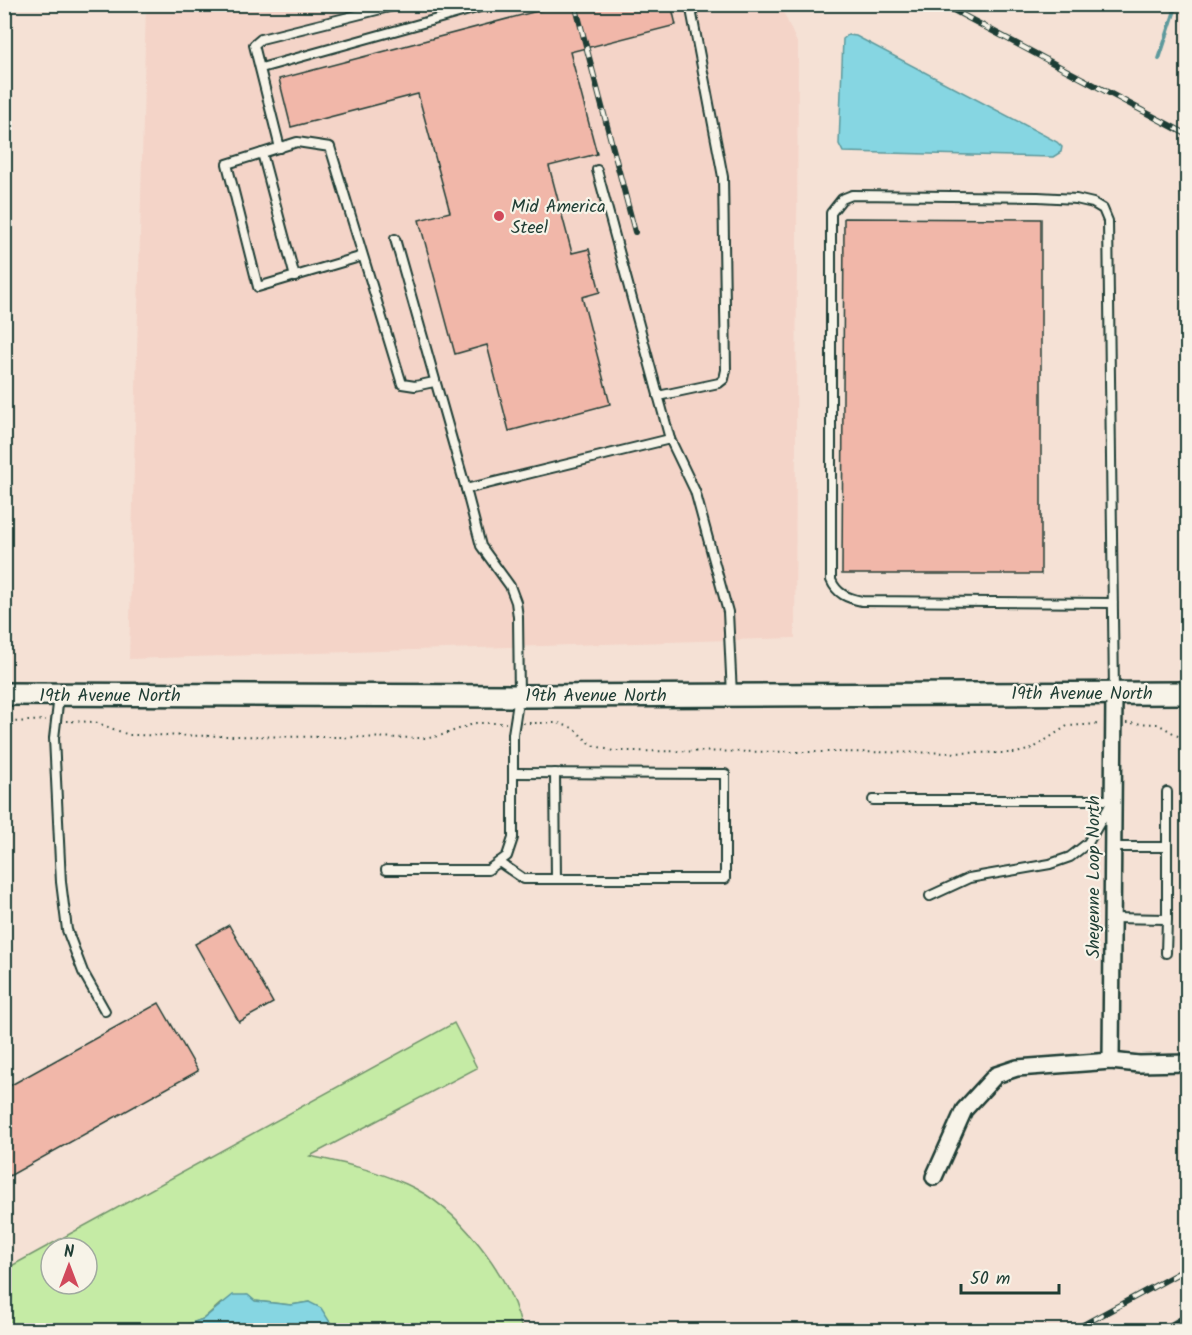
<svg xmlns="http://www.w3.org/2000/svg" width="1192" height="1335" font-family="Kalam,sans-serif">
<style>
.built{fill:#f4d4c8}
.green{fill:#c5eba5;stroke:#72946c;stroke-width:1.5;fill-rule:evenodd}
.water{fill:#86d6e2;stroke:#5d999c;stroke-width:1.5}
.lines{fill:none;stroke-linecap:round;stroke-linejoin:round}
.stream{stroke:#5d999c;stroke-width:4}
.building{fill:#f1b7a9;stroke:#1f3d34;stroke-width:1.5}
.lane-casing{stroke:#1f3d34;stroke-width:12}
.street-casing{stroke:#1f3d34;stroke-width:20}
.secondary-casing{stroke:#1f3d34;stroke-width:26}
.path{stroke:#1f3d34;stroke-width:2;stroke-dasharray:1.5 4.5;stroke-linecap:butt}
.lane{stroke:#f7f3e8;stroke-width:8}
.street{stroke:#f7f3e8;stroke-width:15}
.secondary{stroke:#f7f3e8;stroke-width:21}
.rail-casing{stroke:#1f3d34;stroke-width:6}
.rail{stroke:#f7f3e8;stroke-width:4;stroke-dasharray:11;stroke-linecap:butt}
.poi-dot{fill:#d1495b;stroke:#f7f3e8;stroke-width:2}
.labels{text-anchor:middle;stroke-width:4.5;stroke-linejoin:round;paint-order:stroke}
.poi-label{font-size:18px;fill:#1f3d34;stroke:#f7f3e8;text-anchor:start}
.street-label{font-size:18px;fill:#1f3d34;stroke:#f7f3e8}
</style>
<rect width="100%" height="100%" fill="#f5e1d5"/>
<filter id="ink" filterUnits="userSpaceOnUse"><feTurbulence type="fractalNoise" baseFrequency=".0167" numOctaves="2"/><feDisplacementMap in="SourceGraphic" scale="12" xChannelSelector="R" yChannelSelector="G"/><feConvolveMatrix kernelMatrix="1 2 1 2 8 2 1 2 1" color-interpolation-filters="sRGB"/></filter>
<g filter="url(#ink)">
<!-- built -->
<path class="built" d="M146 5H777L783 11 798 45 795 638 129 659Z"/>
<!-- green -->
<path class="green" d="M454 1023 477 1068 310 1156C343 1163 375 1170 406 1184 458 1207 511 1275 522 1330H335L333 1325 309 1302 291 1305 255 1301 247 1295 220 1304 203 1319 172 1330H5L4 1270ZM51 1248H87V1284H51Z"/>
<!-- water -->
<g class="water">
<path d="M848 35 856 36 1057 142 1062 147 1061 152 1053 157 843 152 839 144 843 39Z"/>
<path d="M233 1295H248L255 1301 291 1305 309 1302 321 1308 335 1330H172L203 1319Z"/>
</g>
<g class="lines">
<!-- stream -->
<path class="stream" d="M1159 59 1177 4"/>
</g>
<!-- building -->
<g class="building">
<path d="M564 4H671L676 25 570 52 597 154 549 166 572 253 589 249 600 292 582 297 610 404 509 431 487 345 455 354 419 220 450 212 418 94 291 127 279 79Z"/>
<path d="M844 218 1041 219V574H842Z"/>
<path d="M229 925 273 1003 239 1022 195 944Z"/>
<path d="M159 1003 198 1071 4 1179V1089Z"/>
</g>
<g class="lines">
<!-- lane casing -->
<g class="lane-casing">
<g id="lane">
<path d="M261 68 491 4"/>
<path d="M280 148 254 45 261 39 401 4"/>
<path d="M262 153 295 277"/>
<path d="M597 170 670 439"/>
<path d="M395 239 466 489"/>
<path d="M363 256 258 287 227 164 297 142 330 147 402 384 415 386 434 382"/>
<path d="M658 396 719 383 724 379 726 370 723 177 690 4"/>
<path d="M1113 603 862 601C847 598 837 594 831 580V213L842 199 852 195 1038 197 1076 199 1093 203 1103 209 1108 221 1114 692"/>
<path d="M59 696 54 738 61 882 67 930 83 972 105 1011"/>
<path d="M555 773 556 879"/>
<path d="M1167 792V847"/>
<path d="M873 800H1113"/>
<path d="M499 862 524 879H725V774L513 773"/>
<path d="M386 870H488L507 856 513 838V734L519 696 518 617 516 602 510 586 481 546 466 489 670 439 695 491 728 612 732 695"/>
<path d="M930 896 969 878 1050 864 1070 857 1088 843 1109 807"/>
<path d="M1112 918 1167 919V847H1113"/>
<path d="M1166 953 1167 919"/>
</g>
</g>
<!-- street casing -->
<g class="street-casing">
<g id="street">
<path d="M1111 1061 1114 693"/>
<path d="M934 1177 964 1110 996 1075 1017 1068 1111 1061 1139 1064 1188 1063"/>
</g>
</g>
<!-- secondary casing -->
<g class="secondary-casing">
<path id="secondary" d="M4 694 523 696 1188 693"/>
</g>
<!-- path -->
<g class="path">
<path d="M66 721 95 722 129 735 429 738 442 735 476 723H506"/>
<path d="M523 723H558L573 728 592 745 613 751 1016 753 1032 749 1067 726 1099 724"/>
<path d="M1126 723 1158 724 1188 742"/>
<path d="M4 725 13 722 46 720"/>
</g>
<!-- lane -->
<use href="#lane" class="lane"/>
<!-- street -->
<use href="#street" class="street"/>
<!-- secondary -->
<use href="#secondary" class="secondary"/>
<!-- rail casing -->
<g class="rail-casing">
<g id="rail">
<path d="M575 4 635 232"/>
<path d="M942 4 1188 135"/>
<path d="M1074 1330 1188 1268"/>
<path d="M1162 1330 1188 1315"/>
</g>
</g>
<!-- rail -->
<use href="#rail" class="rail"/>
</g>
</g>
<!-- markers -->
<circle class="poi-dot" cx="499" cy="216" r="6"/>
<g class="labels">
<!-- poi labels -->
<g class="poi-label">
<text x="511" y="212">Mid America<tspan x="511" dy="21">Steel</tspan></text>
</g>
<!-- street labels -->
<g class="street-label">
<text x="1082" y="699">19th Avenue North</text>
<text x="110" y="701">19th Avenue North</text>
<text x="596" y="701">19th Avenue North</text>
<text transform="translate(1093 877) rotate(-90)" y="6">Sheyenne Loop North</text>
</g>
</g>
<!-- margin -->
<rect width="1192" height="1335" fill="none" stroke="#f7f3e8" stroke-width="24"/>
<rect x="12" y="12" width="1168" height="1311" fill="none" stroke="#1f3d34" stroke-width="2" filter="url(#ink)"/>
<!-- north arrow -->
<g transform="translate(69 1266)"><circle r="28" fill="#f7f3e8" stroke="#a1aaa0" stroke-width="1.5"/>
<path d="M0-4.5L10 22L0 15L-10 22Z" fill="#d1495b"/>
<text y="-9" font-size="16" font-weight="bold" text-anchor="middle" fill="#1f3d34">N</text>
</g>
<!-- scale -->
<path d="M961 1284v9h98v-9" fill="none" stroke="#1f3d34" stroke-width="3"/>
<text x="970" y="1284" font-size="18" fill="#1f3d34" stroke="#f7f3e8" stroke-width="4.5" paint-order="stroke">50 m</text>
</svg>
